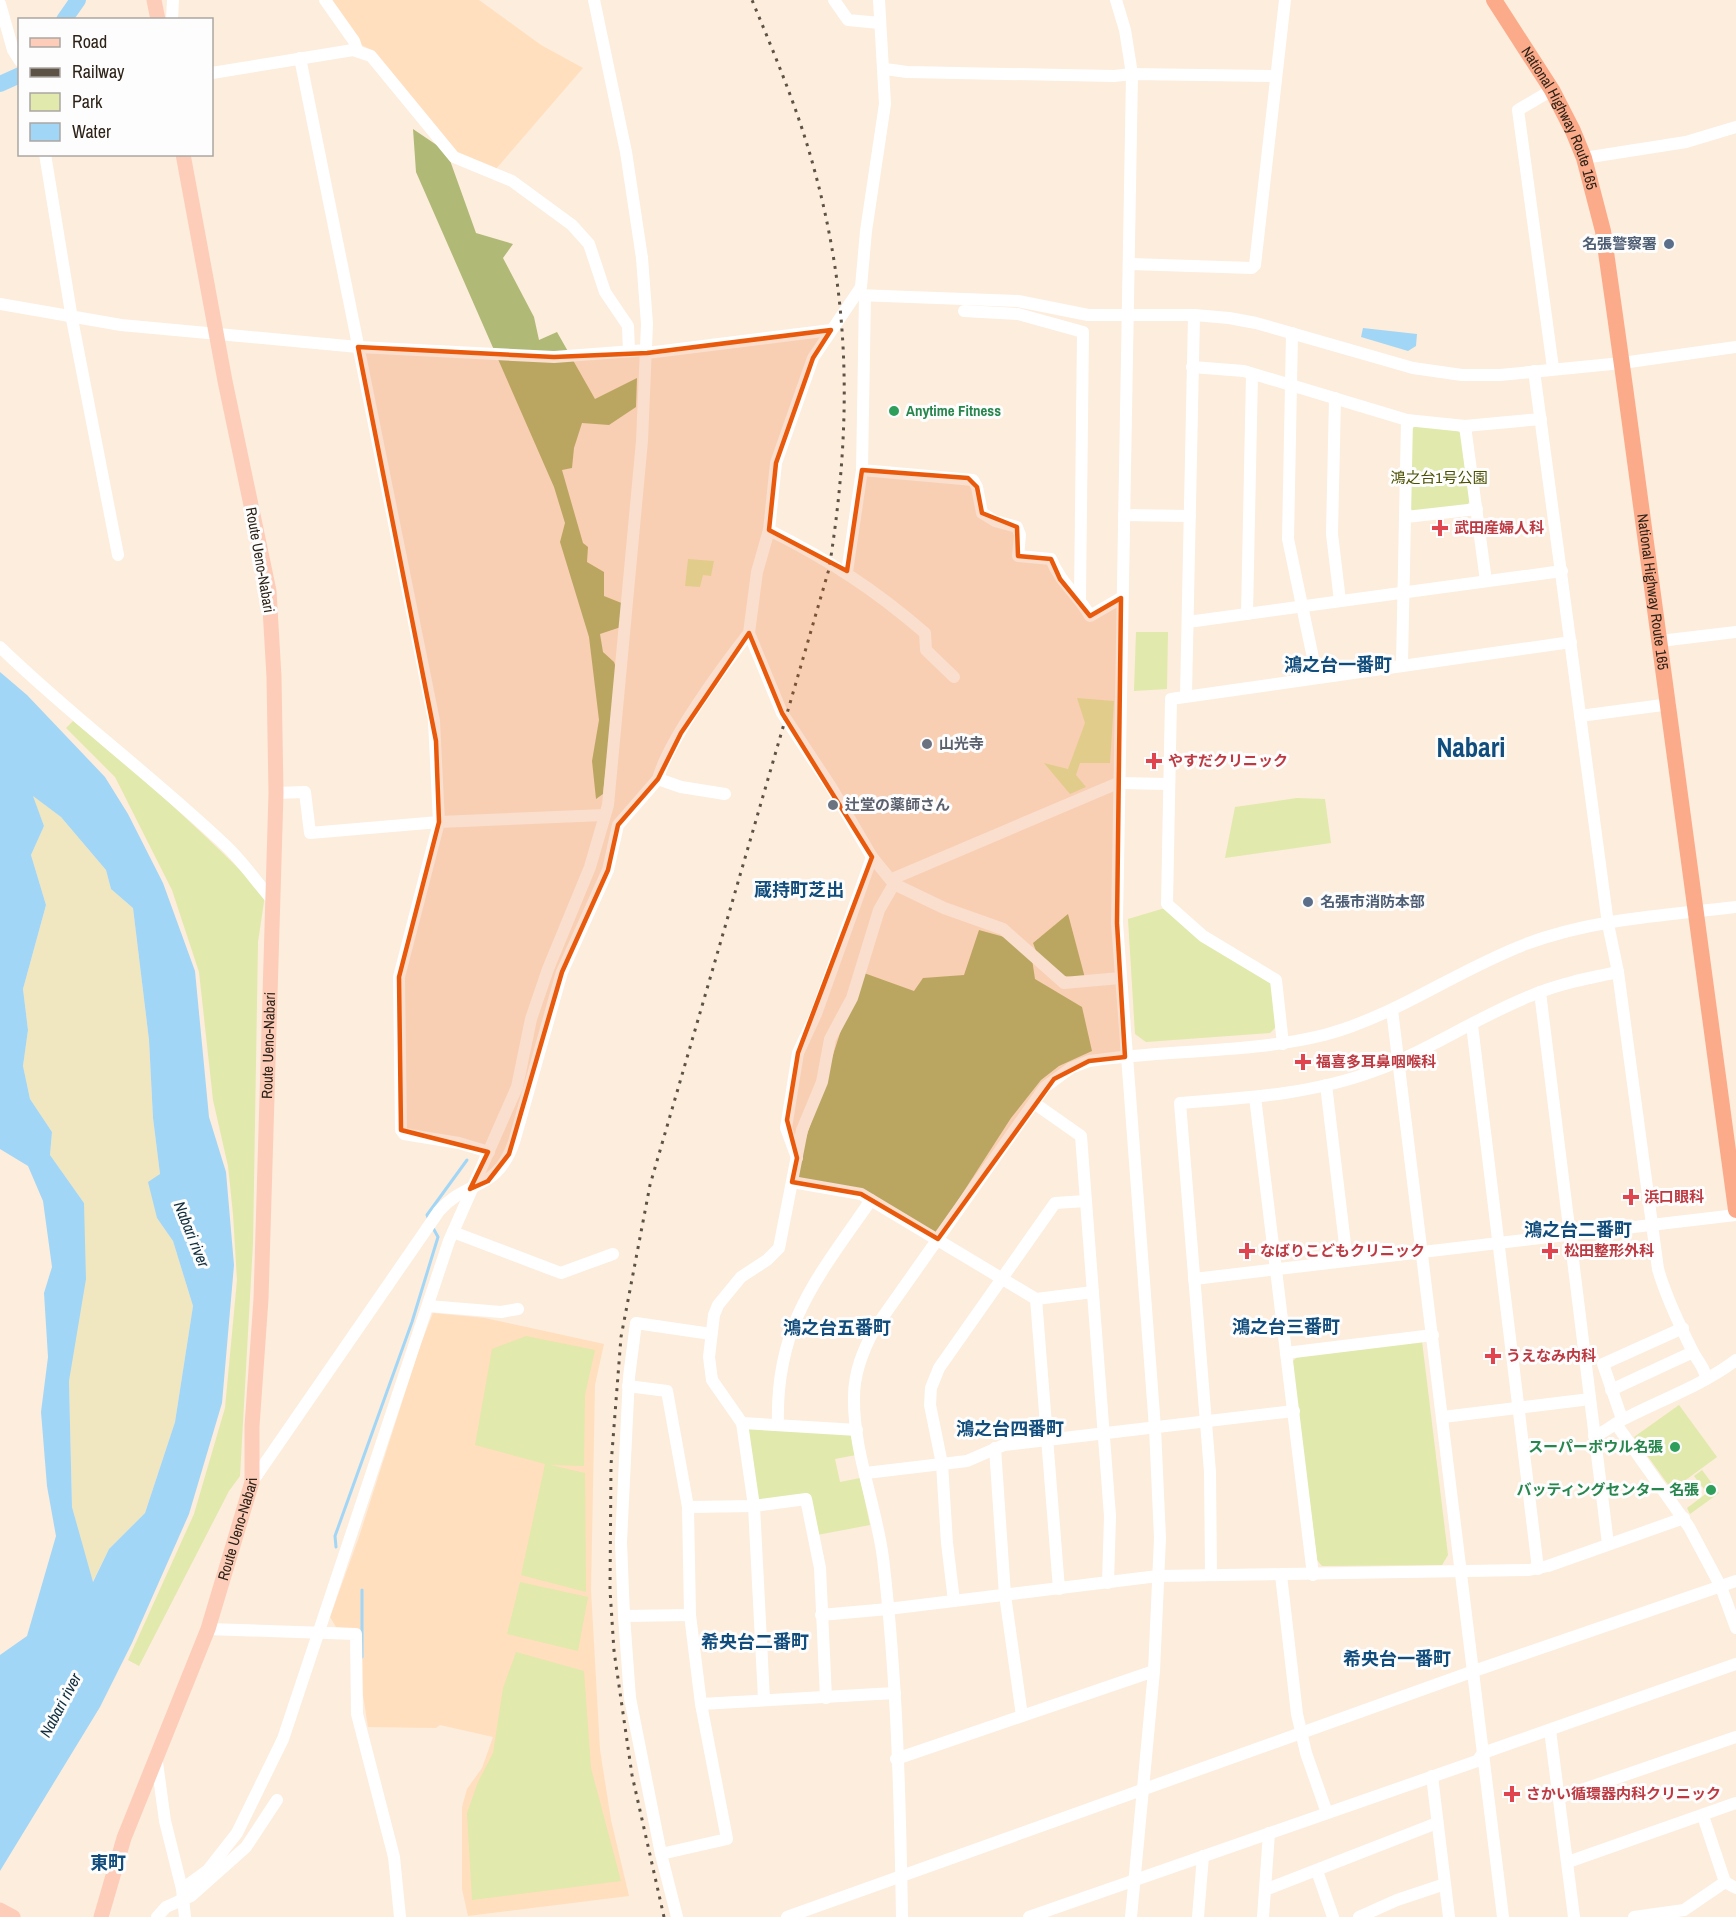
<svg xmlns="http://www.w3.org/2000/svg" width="1736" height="1917" font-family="'Archivo Narrow','Noto Sans JP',sans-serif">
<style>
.built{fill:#ffdfbe}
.green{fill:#e1e9ac}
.forest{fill:#b1b977}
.sand{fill:#f0e7c1}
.water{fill:#a2d6f7;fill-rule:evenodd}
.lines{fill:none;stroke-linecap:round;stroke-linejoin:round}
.stream{stroke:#a2d6f7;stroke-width:3}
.river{stroke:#a2d6f7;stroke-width:16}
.minor{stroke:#fff;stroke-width:12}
.major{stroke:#fdcdb9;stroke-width:15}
.highway{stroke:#fcab8a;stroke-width:16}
.rail{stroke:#5d5246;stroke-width:3;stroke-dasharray:3 6;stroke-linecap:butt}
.marked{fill:#e8590c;fill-opacity:0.2;stroke:#e8590c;stroke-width:4.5;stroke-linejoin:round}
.service-dot{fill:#5c6f8a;stroke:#fdfdfd;stroke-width:2}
.leisure-dot{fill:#2e9e5b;stroke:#fdfdfd;stroke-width:2}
.health-dot{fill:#e0444e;stroke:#fdfdfd;stroke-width:2}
.worship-dot{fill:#6b7280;stroke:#fdfdfd;stroke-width:2}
.labels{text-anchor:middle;stroke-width:6;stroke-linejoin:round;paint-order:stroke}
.street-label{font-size:15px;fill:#2d2319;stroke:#fdfdfd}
.service-label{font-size:15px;font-weight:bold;fill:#4e5e75;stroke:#fdfdfd;text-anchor:end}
.leisure-label{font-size:15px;font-weight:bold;fill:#27864d;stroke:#fdfdfd;text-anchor:end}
.park-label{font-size:15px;fill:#4c5100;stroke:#fdfdfd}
.health-label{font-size:15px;font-weight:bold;fill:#be3a42;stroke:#fdfdfd;text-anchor:start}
.worship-label{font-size:15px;font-weight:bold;fill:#5b616d;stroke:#fdfdfd;text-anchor:start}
.water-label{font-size:16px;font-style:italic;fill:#0e2d3e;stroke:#fdfdfd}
.quarter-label{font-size:18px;font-weight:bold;fill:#114d7d;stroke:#fdfdfd}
.town-label{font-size:27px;font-weight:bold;fill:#114d7d;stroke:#fdfdfd}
</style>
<rect width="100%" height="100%" fill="#fdeddd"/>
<!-- built -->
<g class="built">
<path d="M328 0H479L541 45 583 68 496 169 454 153 373 51 358 43Z"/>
<path d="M433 1313 485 1318 604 1344 595 1385 591 1590 600 1750 611 1820 629 1896 468 1916 462 1889V1807L467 1789 482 1768 493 1737 440 1725 436 1728 368 1727 360 1676V1630L336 1627 330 1617 359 1537 420 1346Z"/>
</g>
<!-- green -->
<g class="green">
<path d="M1417 425 1456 430 1462 434 1471 500 1466 506 1415 513 1410 508 1412 429Z"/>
<path d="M688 559 714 561 711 576 703 575 700 587 685 586Z"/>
<path d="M1136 632H1168L1167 689 1134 691Z"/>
<path d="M1077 698 1114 701 1110 763H1080L1076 775 1086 787 1070 794 1044 763 1068 769 1085 723Z"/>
<path d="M73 721C141 775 204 833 265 895L258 942 253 1243 240 1476 229 1491 139 1666 128 1660 194 1514 225 1408 237 1280 233 1214 228 1166 213 1100 199 972 172 890 115 777 66 728Z"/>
<path d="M1297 798 1325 799 1331 843 1225 858 1235 807Z"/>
<path d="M1165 908 1268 980 1273 987 1276 1027 1270 1033 1146 1042 1135 1034 1128 919Z"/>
<path d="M526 1336 595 1350 585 1395 584 1466 550 1465 585 1473 586 1592 521 1575 545 1464 475 1445 492 1349Z"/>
<path d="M1422 1341 1448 1555 1442 1565 1322 1566 1317 1560 1292 1362 1297 1357Z"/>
<path d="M1679 1405 1717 1457 1672 1490 1634 1437Z"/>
<path d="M748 1428 853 1433 856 1455 835 1459 840 1482 860 1478 870 1525 817 1535 808 1497 756 1502Z"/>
<path d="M1702 1470 1719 1493 1690 1514 1687 1508 1707 1493 1694 1476Z"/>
<path d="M520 1582 588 1597 578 1651 507 1634Z"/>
<path d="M516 1652 584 1671 591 1768 621 1881 472 1900 467 1813 478 1782 493 1753 503 1688Z"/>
</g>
<!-- forest -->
<g class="forest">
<path d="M413 129 447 152 476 233 513 244 503 258 534 317 539 340 557 332 595 399 637 378 636 407 609 425 582 423 574 448 572 468 562 470 583 543 588 547 587 562 604 572V596L624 604 621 627 600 634 603 652 614 662 617 670 603 794 596 799 592 761 599 720 589 637 560 542 565 523 554 487 416 172Z"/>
<path d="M1068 914 1085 978 1061 976 1036 951 1033 943Z"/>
<path d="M979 930 1008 938 1032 959 1035 979 1082 1007 1092 1051 1059 1066 1041 1080 1011 1118 937 1233 861 1191 793 1178 843 1024 864 973 914 991 923 978 964 975Z"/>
</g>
<!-- sand -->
<path class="sand" d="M32 795 61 817 106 870 111 889 133 908 149 1040 153 1118 160 1174 157 1218 173 1241 193 1306 175 1422 145 1513 109 1549 92 1583 72 1507 69 1381 84 1203 50 1155 52 1132 30 1099 23 1066 28 1030 23 989 46 905 31 855 44 826Z"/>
<!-- water -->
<g class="water">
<path d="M1363 328 1417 334 1416 346 1408 351 1361 337Z"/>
<path d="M0 672 27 695 105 777 128 814 163 883 195 971 209 1117 226 1172 234 1265 222 1403 189 1514 132 1643 100 1707 0 1871V1655L27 1636 56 1536 47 1486 41 1412 48 1357 44 1293 52 1267 43 1201 28 1166 0 1149ZM33 796 61 817 106 870 111 889 133 908 149 1040 153 1118 160 1174 148 1182 157 1218 173 1241 193 1306 175 1422 145 1513 109 1549 93 1582 72 1507 69 1381 86 1279 84 1203 50 1155 52 1132 30 1099 23 1066 28 1030 23 989 46 905 31 855 44 826Z"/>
</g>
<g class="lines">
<!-- stream -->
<g class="stream">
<path d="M429 1220 427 1215 467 1160"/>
<path d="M336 1547 335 1536 412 1322 438 1237 432 1226"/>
<path d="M362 1657V1590"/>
</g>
<!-- river -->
<g class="river">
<path d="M64 20 78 0"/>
<path d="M0 84 20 75"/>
</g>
<!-- minor -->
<g class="minor">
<path d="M325 0 354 41 357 50"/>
<path d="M834 0 848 20 880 23"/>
<path d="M879 0 885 104 866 231 861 287 813 358 776 463 769 530 757 572 749 633 782 713 831 787 872 857 894 884 944 908 1003 929 1064 983 1120 978"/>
<path d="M1116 0 1125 30 1132 74 1117 923 1155 1428 1160 1538 1154 1671 1131 1917"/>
<path d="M0 4 13 50 20 61"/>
<path d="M172 20 173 0"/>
<path d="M300 58 434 721 439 822 399 977 401 1130 404 1134 459 1143 489 1152"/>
<path d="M885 69 907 72 1114 76 1132 74 1275 76"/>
<path d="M212 73 353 50 371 56 454 157 512 181 572 225 589 244 605 292 628 326 629 351"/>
<path d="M1552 90 1518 110 1553 368"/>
<path d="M45 154 72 319 118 555"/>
<path d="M1584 158 1686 142 1736 127"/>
<path d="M1131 264 1252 268 1255 265 1285 0"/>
<path d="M857 295 1018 301 1088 315H1194L1229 318 1256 323 1413 368 1462 375H1500L1622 363 1736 347"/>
<path d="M865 296 862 470 973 480 977 487 982 513 995 521 1017 527 1020 535 1018 556 1051 559C1061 584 1077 593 1090 616L1121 598"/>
<path d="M0 304 121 325 358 347 554 357 647 350"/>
<path d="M964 311 1018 314 1083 332 1080 598"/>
<path d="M1292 333 1288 539 1317 677"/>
<path d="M647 353 831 330"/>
<path d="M1192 367 1244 371 1407 420 1465 426 1541 419"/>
<path d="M1534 371 1608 924 1618 972 1658 1269C1666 1297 1679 1324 1692 1350 1697 1361 1705 1367 1706 1379"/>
<path d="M1335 398 1332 534 1340 601"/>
<path d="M1465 426 1486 581"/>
<path d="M1124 515 1190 516"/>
<path d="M1406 517 1477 509"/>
<path d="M769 530C829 560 874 589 925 633L926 650 954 677"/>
<path d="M847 572 862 470"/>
<path d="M1247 614 1252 374"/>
<path d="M1188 622 1562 571"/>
<path d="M1660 641 1736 632"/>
<path d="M0 647C71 716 151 775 223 843 242 860 257 883 274 902"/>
<path d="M1402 664 1407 420"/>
<path d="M1186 695 1194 315"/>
<path d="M1580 716 1670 704"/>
<path d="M658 779 681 787 725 794"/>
<path d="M276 793 305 792 310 833 439 822 604 815"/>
<path d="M892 879 1118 783 1169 784"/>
<path d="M1540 992 1608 1544"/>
<path d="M1392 1010 1503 1917"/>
<path d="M1472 1025 1538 1569"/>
<path d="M1283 1044 1276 980 1203 936 1167 904 1171 699 1571 642"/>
<path d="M1326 1085 1347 1261"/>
<path d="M1255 1097 1313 1575"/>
<path d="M1034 1103 1081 1136 1110 1516 1108 1583"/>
<path d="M797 1158 786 1128 798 1053 816 1014 872 857"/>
<path d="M792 1182 861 1194 1036 1299 1093 1292"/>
<path d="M453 1232 561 1273 613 1254"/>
<path d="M1194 1279 1736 1215"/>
<path d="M1036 1299 1059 1589"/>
<path d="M428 1306 501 1312 518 1309"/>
<path d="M1286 1353 1433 1335"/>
<path d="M628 1386 667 1391 688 1507 690 1615 701 1704 727 1839 661 1854"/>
<path d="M1611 1390 1693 1352"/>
<path d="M1443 1417 1590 1399"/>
<path d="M1622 1419 1603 1364 1683 1328"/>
<path d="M742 1423 857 1430"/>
<path d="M1616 1424 1689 1527 1721 1587 1736 1628"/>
<path d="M778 1425C775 1325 817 1278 871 1200"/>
<path d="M1594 1436C1606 1432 1614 1423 1626 1418 1663 1399 1703 1385 1736 1360"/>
<path d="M995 1448 1005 1595 1022 1716"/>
<path d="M866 1473 967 1461 1004 1445 1294 1411"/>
<path d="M252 1482 439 1211C468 1178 496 1193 514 1142L562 972 608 870 618 825 658 779C668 741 723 666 749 633"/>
<path d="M688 1507 754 1506 806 1499 820 1568 826 1698"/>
<path d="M1211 1575 1210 1472 1180 1103C1247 1098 1314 1094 1377 1070 1430 1050 1477 1017 1530 996 1558 984 1588 978 1618 972"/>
<path d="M1281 1575 1297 1714 1306 1753 1327 1813"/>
<path d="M954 1601 947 1543 942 1464 930 1405 931 1388 939 1368 1055 1203 1086 1201"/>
<path d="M821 1615 888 1609 1158 1576 1529 1570 1548 1566 1684 1518"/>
<path d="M624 1616 690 1615"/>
<path d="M208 1629 356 1634 357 1714 394 1857 400 1917"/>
<path d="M764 1699 754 1506 742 1423 712 1380 709 1357 714 1315 718 1305 741 1277 767 1260 779 1248 802 1130 822 1082 830 1039 852 998 879 910 894 884"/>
<path d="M701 1704 895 1693"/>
<path d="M1550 1730 1574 1917"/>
<path d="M156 1755 165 1821 182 1889 185 1917"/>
<path d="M896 1759 1154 1671"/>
<path d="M1432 1776 1449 1917"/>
<path d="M1561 1797 1736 1737"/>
<path d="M1703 1816 1725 1882 1736 1888"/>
<path d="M1568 1862 1736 1803"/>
<path d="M1317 1871 1333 1917"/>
<path d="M182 1889 208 1870 237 1833 283 1739 449 1241 517 1087 531 1019 548 969 590 867 608 805 642 441 647 324 642 258 626 152 594 0"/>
<path d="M1265 1890 1437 1823"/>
<path d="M157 1917 166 1907 191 1896 246 1847 277 1800"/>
<path d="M677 1917 661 1854 630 1698 624 1616 621 1542 629 1377 636 1323 711 1334"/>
<path d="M787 1917 1474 1671 1736 1581"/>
<path d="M902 1917C900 1797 897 1677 883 1558 876 1504 853 1451 854 1397 854 1372 863 1350 875 1328L1045 1087 1071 1068 1089 1061C1167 1049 1247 1054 1324 1035 1396 1016 1457 970 1526 944 1592 919 1667 915 1736 907"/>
<path d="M1029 1917 1477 1761 1483 1753 1736 1664"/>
<path d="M1198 1917 1203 1856"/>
<path d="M1263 1917 1269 1833"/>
<path d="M1359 1917 1397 1900 1445 1884"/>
<path d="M1634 1917 1684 1910 1725 1882"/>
</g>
<!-- major -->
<g class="major">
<path d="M154 0 158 20"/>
<path d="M0 1910 13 1917"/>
<path id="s1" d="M101 1917 124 1838 208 1629 252 1482V1426L261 1299 276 793 274 677 269 591 225 381 183 154"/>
</g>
<!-- highway -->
<path class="highway" id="s2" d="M1494 0 1552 90 1573 131 1584 158 1603 231C1650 557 1690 884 1736 1210"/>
<!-- rail -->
<path class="rail" d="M664 1917 632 1775 614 1651 610 1590 611 1465 621 1337 650 1185 829 569C853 419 851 287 806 141 791 93 771 46 752 0"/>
</g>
<!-- marked area -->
<path class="marked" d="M831 330 813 358 776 463 769 530 847 571 862 470 968 478 977 487 982 513 1017 527 1018 556 1051 559 1060 579 1090 616 1121 598 1117 923 1125 1057 1089 1061 1054 1079 938 1239 861 1194 792 1182 797 1158 787 1120 798 1053 872 857 782 713 749 633 681 733 658 779 618 825 608 870 562 972 509 1154 488 1181 470 1189 488 1152 401 1130 399 977 439 822 436 741 358 347 554 357 647 353Z"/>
<!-- markers -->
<g class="service-dot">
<circle cx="1669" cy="244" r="6"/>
<circle cx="1308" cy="902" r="6"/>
</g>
<g class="leisure-dot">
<circle cx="894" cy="411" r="6"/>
<circle cx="1675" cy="1447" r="6"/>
<circle cx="1711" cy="1490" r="6"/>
</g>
<g class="health-dot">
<path d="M1437 519h6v6h6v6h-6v6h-6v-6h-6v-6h6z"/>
<path d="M1151 752h6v6h6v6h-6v6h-6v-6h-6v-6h6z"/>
<path d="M1300 1053h6v6h6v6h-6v6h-6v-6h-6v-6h6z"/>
<path d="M1628 1188h6v6h6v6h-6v6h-6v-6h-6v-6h6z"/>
<path d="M1244 1242h6v6h6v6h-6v6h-6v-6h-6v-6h6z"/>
<path d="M1547 1242h6v6h6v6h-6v6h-6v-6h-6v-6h6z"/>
<path d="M1490 1347h6v6h6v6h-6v6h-6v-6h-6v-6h6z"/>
<path d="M1509 1785h6v6h6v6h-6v6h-6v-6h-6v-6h6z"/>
</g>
<g class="worship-dot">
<circle cx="927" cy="744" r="6"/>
<circle cx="833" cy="805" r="6"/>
</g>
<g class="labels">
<!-- street labels -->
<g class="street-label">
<text dy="5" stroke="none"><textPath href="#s2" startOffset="136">National Highway Route 165</textPath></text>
<text transform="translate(260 560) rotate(80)" y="5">Route Ueno-Nabari</text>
<text dy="5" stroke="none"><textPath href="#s2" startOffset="622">National Highway Route 165</textPath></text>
<text dy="5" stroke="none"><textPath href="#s1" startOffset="898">Route Ueno-Nabari</textPath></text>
<text dy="5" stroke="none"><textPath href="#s1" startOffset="412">Route Ueno-Nabari</textPath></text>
</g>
<!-- service labels -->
<g class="service-label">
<text x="1657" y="249">名張警察署</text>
<text x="1320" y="907" text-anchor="start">名張市消防本部</text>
</g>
<!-- leisure labels -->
<g class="leisure-label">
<text x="906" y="416" text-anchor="start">Anytime Fitness</text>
<text x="1663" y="1452">スーパーボウル名張</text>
<text x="1699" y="1495">バッティングセンター 名張</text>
</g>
<!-- park labels -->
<g class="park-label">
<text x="1439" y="483">鴻之台1号公園</text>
</g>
<!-- health labels -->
<g class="health-label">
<text x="1454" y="533">武田産婦人科</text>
<text x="1168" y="766">やすだクリニック</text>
<text x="1316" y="1067">福喜多耳鼻咽喉科</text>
<text x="1644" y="1202">浜口眼科</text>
<text x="1260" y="1256">なばりこどもクリニック</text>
<text x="1564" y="1256">松田整形外科</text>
<text x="1506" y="1361">うえなみ内科</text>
<text x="1526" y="1799">さかい循環器内科クリニック</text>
</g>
<!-- worship labels -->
<g class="worship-label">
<text x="939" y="749">山光寺</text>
<text x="845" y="810">辻堂の薬師さん</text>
</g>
<!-- water labels -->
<g class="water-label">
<text transform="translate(192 1234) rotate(68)" y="6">Nabari river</text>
<text transform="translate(60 1705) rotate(-62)" y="6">Nabari river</text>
</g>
<!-- quarter labels -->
<g class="quarter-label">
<text x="1338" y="671">鴻之台一番町</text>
<text x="799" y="896">蔵持町芝出</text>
<text x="1578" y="1236">鴻之台二番町</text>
<text x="1286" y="1333">鴻之台三番町</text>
<text x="837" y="1334">鴻之台五番町</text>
<text x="1010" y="1435">鴻之台四番町</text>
<text x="755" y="1648">希央台二番町</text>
<text x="1397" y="1665">希央台一番町</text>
<text x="108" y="1869">東町</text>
</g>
<!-- town labels -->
<g class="town-label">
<text x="1471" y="757">Nabari</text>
</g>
</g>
<!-- legend -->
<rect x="18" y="18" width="195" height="138" fill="#fdfdfd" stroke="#aaa6a2" stroke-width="1.5"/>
<rect x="30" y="38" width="30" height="9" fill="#fdcdb9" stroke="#aaa6a2" stroke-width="1.5"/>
<text x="72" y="48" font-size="18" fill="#2d2319">Road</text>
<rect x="30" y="68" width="30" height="9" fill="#5d5246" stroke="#aaa6a2" stroke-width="1.5"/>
<text x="72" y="78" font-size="18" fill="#2d2319">Railway</text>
<rect x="30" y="93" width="30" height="18" fill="#e1e9ac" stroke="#aaa6a2" stroke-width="1.5"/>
<text x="72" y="108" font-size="18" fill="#2d2319">Park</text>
<rect x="30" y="123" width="30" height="18" fill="#a2d6f7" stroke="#aaa6a2" stroke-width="1.5"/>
<text x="72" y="138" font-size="18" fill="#2d2319">Water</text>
</svg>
